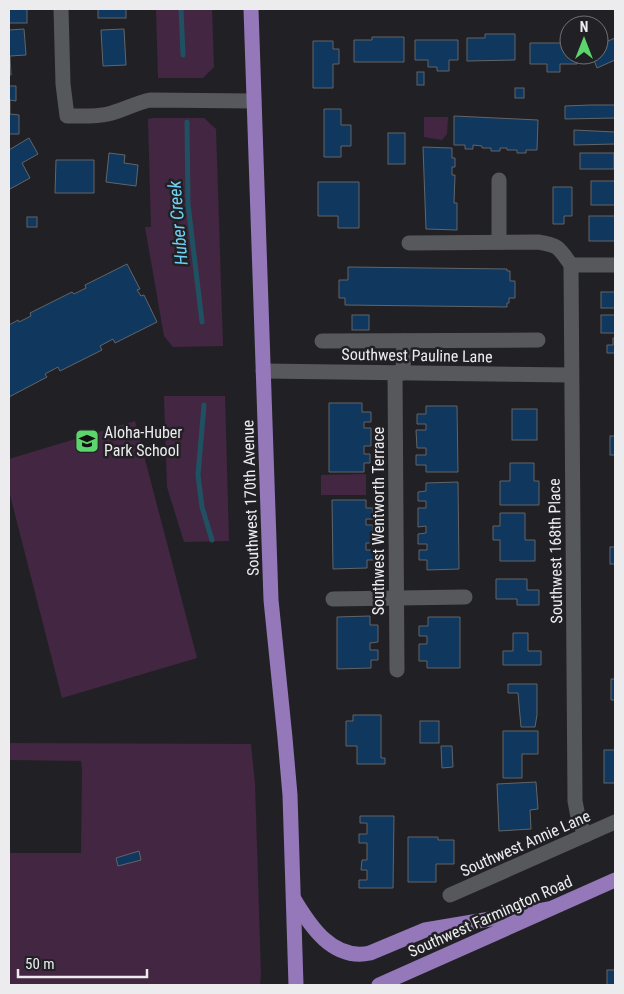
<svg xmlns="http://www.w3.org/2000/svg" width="624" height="994" font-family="'Roboto Condensed',sans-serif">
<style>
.green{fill:#432641}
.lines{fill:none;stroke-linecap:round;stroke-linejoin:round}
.stream{stroke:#205162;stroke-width:5}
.building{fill:#10375d;stroke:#626568}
.minor{stroke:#57585c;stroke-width:15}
.major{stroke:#9478ba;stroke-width:15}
.labels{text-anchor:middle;stroke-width:5;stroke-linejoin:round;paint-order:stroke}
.street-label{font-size:16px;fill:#ececef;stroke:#212125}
.poi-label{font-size:16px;fill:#ececef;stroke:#212125;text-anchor:start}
.water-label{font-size:18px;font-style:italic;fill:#71d1f5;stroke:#212125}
</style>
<rect width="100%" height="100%" fill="#212125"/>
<!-- green -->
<g class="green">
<path d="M156 9H212L214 67 203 78H158Z"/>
<path d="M424 117H448L447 134 442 140 424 137Z"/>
<path d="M154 118H204L216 129 223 346 173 347 164 336 145 227H151L148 119Z"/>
<path d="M164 396H225L229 541 184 542 167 487Z"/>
<path d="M135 421 197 658 62 698 9 491V459Z"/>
<path d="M366 474V495H321V475Z"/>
<path d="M9 743 251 744 255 784 261 975 260 985H9V853H81L82 771 81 761 9 760Z"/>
</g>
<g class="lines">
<!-- stream -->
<g class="stream">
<path d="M181 9 183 55"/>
<path d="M187 122 188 204 202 322"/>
<path d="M204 405 198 475 202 507 212 540"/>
</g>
</g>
<!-- building -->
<g class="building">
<rect x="9" y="9" width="18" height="14"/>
<rect x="98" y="9" width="28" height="9"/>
<path d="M24 29 26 55 10 56 11 75H9V30Z"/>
<path d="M124 29 126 65 103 66 101 30Z"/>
<path d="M485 34H515V60L467 61V38H485Z"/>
<path d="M372 37H404V62H354V40H372Z"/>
<path d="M615 38V60L597 68 592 55H599V45Z"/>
<path d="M415 40H458V60H449V71H437V67H428V60H415Z"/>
<path d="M313 41H333V49H339V64H333V88H313Z"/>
<path d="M530 43H569V55H577V64H560V72H547V64H530Z"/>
<rect x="417" y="72" width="7" height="13"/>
<path d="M9 86H16V101L10 100V114L19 115V134H9Z"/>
<rect x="515" y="88" width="9" height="10"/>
<path d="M591 105H615V118L565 119V106Z"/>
<path d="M324 109H341V125H351V146H341V157H324Z"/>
<path d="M454 116 538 120 537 150H526V153H517V150H507V148H500V151H491V148H482V146L473 145V149H465V145H454Z"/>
<path d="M574 130 615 132V144L574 145Z"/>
<rect x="388" y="133" width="17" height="31"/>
<path d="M29 138 38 154 22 163 30 178 10 189 9 186V150Z"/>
<path d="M423 147 452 148V158H455V167H452V175H455L454 203H457V230L426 229Z"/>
<path d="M109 153 125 155 124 163 138 165 136 186 106 182Z"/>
<rect x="580" y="153" width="34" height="16"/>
<path d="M56 160H94V193H55Z"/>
<rect x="591" y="181" width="24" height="24"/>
<path d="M318 182H359V228H338V216H318Z"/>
<path d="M553 187H572V216H564V224H553Z"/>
<rect x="589" y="216" width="26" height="25"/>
<rect x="27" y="217" width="10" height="10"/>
<path d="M127 264 140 289 137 290 141 296 144 295 157 322 115 343 113 339 100 346 102 350 60 371 58 367 45 374 47 377 9 397V325L18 320 19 322 31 316 30 313 72 292 74 294 86 288 85 285Z"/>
<path d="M348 267 507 269V271H510V281H515V298H509V303H507V307L345 305V298H339V280H348Z"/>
<rect x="601" y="292" width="14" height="16"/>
<rect x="352" y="315" width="17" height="15"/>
<rect x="601" y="315" width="14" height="18"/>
<path d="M613 338H615V353H607V345H613Z"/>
<path d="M329 403H362V412H371V422H364V428H371V446H364V454H370V463H364V472H329Z"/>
<path d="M426 406H457L458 472H426V465H416V455H426V448H417L416 430H426V424H417V414H426Z"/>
<rect x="512" y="409" width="25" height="31"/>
<rect x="610" y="436" width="5" height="19"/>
<path d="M510 463H534V481H539V505H500V481H510Z"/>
<path d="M458 482 459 569 427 570V560H419V550H427V544H418V534L426 533V526L418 527V508H426V501H418V492L426 491V483Z"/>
<path d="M332 500H366V508H373V519H366V525H373V543H366V550H374V560H367V568L333 569Z"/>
<path d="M500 513H525V540H535V561H500V540H493V526H500Z"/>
<rect x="610" y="547" width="5" height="17"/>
<path d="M496 579H527V590H539V605H517V599H496Z"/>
<path d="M370 616V625H378V642L370 643V650H378V660H371V668L337 669V617Z"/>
<path d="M428 617H460V668H427V661H419V644H427V636H419V626H428Z"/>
<path d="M513 633H528V651H541V665H503V651H513Z"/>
<path d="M615 658V700H611V679H615Z"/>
<path d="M508 684H537V715L535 727H521L518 693H508Z"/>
<path d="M353 715H381V758H385V764H357V746H346V721H353Z"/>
<rect x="420" y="721" width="19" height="22"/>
<path d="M503 731H538V754H522V778H503Z"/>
<path d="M441 746H452L453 767 442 768Z"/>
<rect x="604" y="750" width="11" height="33"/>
<path d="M536 782 538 809 530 810 531 829 499 831 497 784Z"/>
<path d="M360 816H394L393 888H359V880H367V870H361L362 860H367V843H359V834H367V823H360Z"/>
<path d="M408 837H438V840H454V864H436V882H408Z"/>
<path d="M139 851 141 860 118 866 116 858Z"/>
<rect x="607" y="970" width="8" height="15"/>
</g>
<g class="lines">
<!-- minor -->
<g class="minor">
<path d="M61 9 63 84 67 116C81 116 95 117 108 114 122 111 135 103 150 100L254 101"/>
<path d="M499 180V242"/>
<path d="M409 243 538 242C559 245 559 248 571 265"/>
<path d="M571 265 575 801 579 822 586 835"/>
<path d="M571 265H615"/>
<path d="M322 341 538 340"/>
<path d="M263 371 570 375"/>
<path d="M395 373 397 670"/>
<path d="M403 373 404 341"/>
<path d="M333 599 465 597"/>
<path d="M450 895 615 822"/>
</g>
<!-- major -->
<g class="major">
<path d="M251 9 271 600 285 738 290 795 296 985"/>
<path d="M294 899C310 926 333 961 370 953L425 930 549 909"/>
<path d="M379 985 615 880"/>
</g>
</g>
<!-- icons -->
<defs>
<g id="school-square" transform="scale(1.25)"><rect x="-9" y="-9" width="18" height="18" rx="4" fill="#5dd56d" stroke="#212125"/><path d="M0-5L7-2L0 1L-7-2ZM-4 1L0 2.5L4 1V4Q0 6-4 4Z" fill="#111"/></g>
</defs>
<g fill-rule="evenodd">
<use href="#school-square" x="87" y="441"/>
</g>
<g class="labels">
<!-- street labels -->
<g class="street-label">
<text transform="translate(417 355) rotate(1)" y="6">Southwest Pauline Lane</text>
<text transform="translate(250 498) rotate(-92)" y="6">Southwest 170th Avenue</text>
<text transform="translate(378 521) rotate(-90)" y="6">Southwest Wentworth Terrace</text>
<text transform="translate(555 551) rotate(-91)" y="6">Southwest 168th Place</text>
<text transform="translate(525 843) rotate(-24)" y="6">Southwest Annie Lane</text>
<text transform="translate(490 916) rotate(-24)" y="6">Southwest Farmington Road</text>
</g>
<!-- poi labels -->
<g class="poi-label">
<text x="104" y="438">Aloha-Huber<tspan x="104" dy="18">Park School</tspan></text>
</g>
<!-- water labels -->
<g class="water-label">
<text transform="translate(178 223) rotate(-95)" y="6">Huber Creek</text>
</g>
</g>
<!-- border -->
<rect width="624" height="994" fill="none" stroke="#ececef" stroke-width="20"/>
<!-- north arrow -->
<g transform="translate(584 40)"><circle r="24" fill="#212125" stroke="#727276"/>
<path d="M0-4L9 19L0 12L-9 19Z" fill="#5dd56d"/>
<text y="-8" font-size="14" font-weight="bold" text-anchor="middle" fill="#ececef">N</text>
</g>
<!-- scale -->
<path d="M18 969v8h129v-8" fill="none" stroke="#ececef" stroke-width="2.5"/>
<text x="25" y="969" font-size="15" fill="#ececef" stroke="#212125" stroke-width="4" paint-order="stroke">50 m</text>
</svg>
